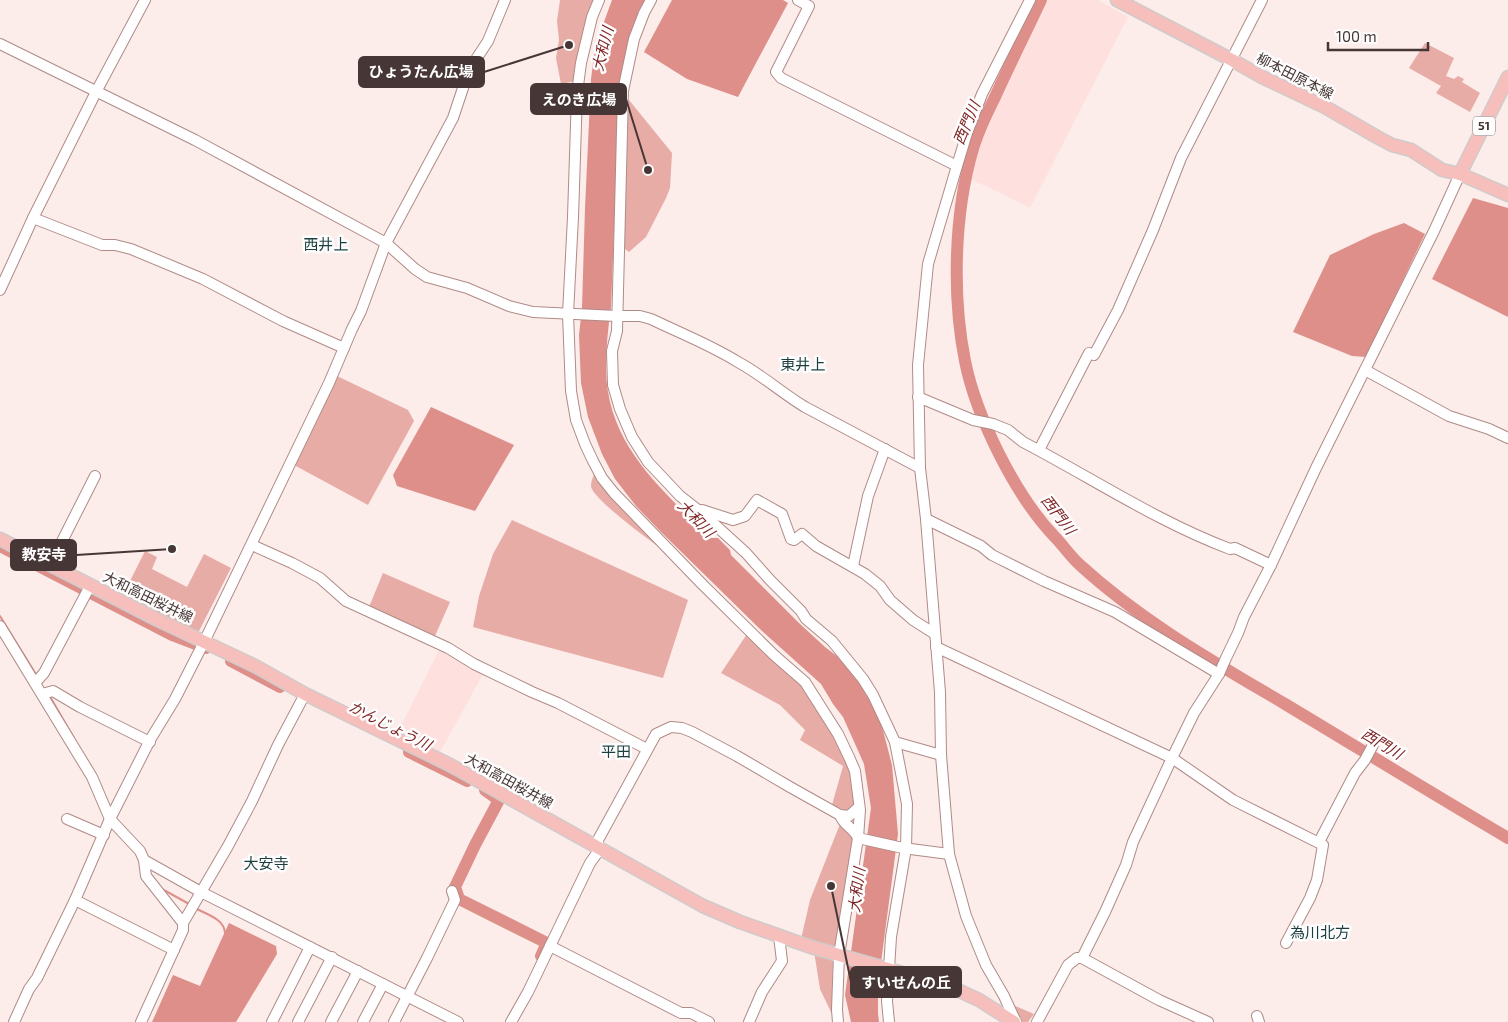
<svg xmlns="http://www.w3.org/2000/svg" width="1508" height="1022" font-family="'Exo 2','Noto Sans JP',sans-serif">
<style>
.built{fill:#fee1de}
.green{fill:#e8aca6}
.water{fill:#de8f89}
.lines{fill:none;stroke-linecap:round;stroke-linejoin:round}
.stream{stroke:#de8f89;stroke-width:2}
.river{stroke:#de8f89;stroke-width:12}
.minor-casing{stroke:#af8b87;stroke-width:12}
.major-casing{stroke:#cfcbca;stroke-width:15}
.minor{stroke:#fff;stroke-width:10}
.major{stroke:#f7bfbb;stroke-width:12}
.labels{text-anchor:middle;stroke-width:5;stroke-linejoin:round;paint-order:stroke}
.shield{fill:#fdfdfd;stroke:#7d7271;stroke-width:1}
.shield-label{font-size:12px;font-weight:bold;fill:#463635}
.street-label{font-size:14px;fill:#463635;stroke:#fdfdfd}
.water-label{font-size:15px;font-style:italic;fill:#7c1f20;stroke:#fdfdfd}
.neighbourhood-label{font-size:15px;fill:#1c3e3f;stroke:#fdfdfd}
.leader{fill:none;stroke:#463635;stroke-width:2}
.callout-dot{fill:#463635;stroke:#fdfdfd;stroke-width:2}
.callout{fill:#463635;stroke:#463635;stroke-width:2}
.callout-label{font-size:15px;text-anchor:middle;font-weight:bold;fill:#fff}
</style>
<rect width="100%" height="100%" fill="#fcecea"/>
<!-- built -->
<g class="built">
<path d="M1048 0H1098L1128 17 1030 208 971 179 982 141 1007 83Z"/>
<path d="M439 650 483 674 439 754 397 734Z"/>
</g>
<!-- green -->
<g class="green">
<path d="M560 0H594L576 81 561 84 556 58 559 40 557 21Z"/>
<path d="M1425 43 1454 58 1446 76 1454 79 1458 76 1464 79 1462 82 1480 93 1470 112 1436 93 1441 86 1409 68Z"/>
<path d="M629 100 672 153 670 188 666 198 646 237 629 252 625 249 622 254Z"/>
<path d="M337 376 408 410 414 421 368 505 294 465Z"/>
<path d="M595 471 666 552C653 543 591 498 591 486 591 481 594 475 595 471Z"/>
<path d="M512 520 688 600 663 678 473 627 479 596 493 554Z"/>
<path d="M145 551 157 557 152 569 187 587 204 554 231 568 197 635 122 597Z"/>
<path d="M383 573 450 602 435 636 369 607Z"/>
<path d="M747 634 801 684 836 737 851 770 855 806 847 811 832 805 843 766 800 740 805 730 780 705 721 673Z"/>
<path d="M840 824 853 834 837 948 801 939 810 900Z"/>
<path d="M814 951 833 956 832 993 833 1014 831 1012 820 989Z"/>
<path d="M1013 1005 1034 1014 1028 1022H1020Z"/>
</g>
<!-- water -->
<g class="water">
<path d="M612 0H649C647 2 645 3 643 4 635 11 623 68 620 81L611 307C608 328 606 348 606 369 607 445 661 488 710 538H718L730 550 731 555 800 624 825 647 846 663 879 715 892 765 898 834 878 985V1014L879 1022H851L845 995 871 808 864 764 843 717 833 704 821 684 761 630 661 532 636 506 615 479 602 454 588 417 581 383 579 335 582 308 585 208 591 79 594 56 601 30Z"/>
<path d="M672 0H783L788 3 738 97 687 79 644 52Z"/>
<path d="M1473 198 1508 208V317L1432 279Z"/>
<path d="M1404 223 1425 234 1366 357 1352 356 1293 332 1330 255 1374 234Z"/>
<path d="M431 407 514 445 475 511 397 486 393 475Z"/>
<path d="M229 923 276 946 277 954 236 1022H152L173 975 200 986Z"/>
</g>
<g class="lines">
<!-- stream -->
<g class="stream">
<path d="M0 616 37 676"/>
<path d="M49 695 74 738"/>
<path d="M162 889 191 905"/>
<path d="M197 909C208 915 224 919 225 933"/>
</g>
<!-- river -->
<g class="river">
<path d="M1041 0C1026 32 1010 64 995 97 987 113 978 131 973 149 954 213 952 296 965 361 976 416 1015 495 1054 536 1063 545 1070 556 1080 565 1141 621 1214 662 1285 704 1360 749 1433 794 1508 838"/>
<path d="M0 546 172 635 206 648"/>
<path d="M231 661 280 687"/>
<path d="M409 752 467 781"/>
<path d="M485 790 499 800 475 845 455 887 459 899 547 943 541 956"/>
</g>
<!-- minor casing -->
<g class="minor-casing">
<g id="minor">
<path d="M599 0 592 17 581 63 577 93 573 217 568 314 571 391 576 420 585 444 593 461 602 478 614 493 703 585 774 655 805 682 838 734 849 757 855 771 860 810 858 838 839 955 837 1010 838 1022"/>
<path d="M651 0 644 13 634 39 623 91 617 331 612 351 613 385 620 409 632 437 648 462 680 496 702 513 746 553 770 580 801 611 806 619 832 641 863 679 873 695 895 742 907 804 906 848 891 937 887 1001 889 1022"/>
<path d="M798 0 809 6 776 72 781 78 957 166"/>
<path d="M0 44 195 140 386 243 415 269 427 277 467 288 509 306 533 312 617 316H640L651 319C680 333 711 345 738 362 762 375 782 393 805 407L920 468"/>
<path d="M33 218 102 245H115L131 249 203 279 283 321 344 348"/>
<path d="M0 290 33 218 96 92 145 0"/>
<path d="M1365 370 1449 416 1489 429 1508 438"/>
<path d="M918 397 973 420 993 424 1008 430 1023 442C1092 478 1158 522 1230 549L1235 548 1271 565"/>
<path d="M1039 450 1089 353 1094 355 1118 310 1153 230 1181 158 1262 0"/>
<path d="M702 510 733 520 745 516 757 500 782 514 791 539 794 540 802 534 816 546 865 574 880 586 890 600 913 620 935 634"/>
<path d="M926 519 981 546 992 555 1044 581 1115 612 1219 674"/>
<path d="M252 545 292 563 320 578 346 601 448 648 474 664 532 692 558 703 647 749"/>
<path d="M50 565 95 476"/>
<path d="M853 566 868 496 885 449"/>
<path d="M0 626 92 777 110 819 140 851 144 860 146 876 183 923"/>
<path d="M936 647 1172 758 1233 800 1323 845 1317 880 1310 898 1286 943"/>
<path d="M35 683 44 673 90 586"/>
<path d="M42 694 53 691 80 707 150 742"/>
<path d="M895 742 941 755"/>
<path d="M840 815 849 816 859 807"/>
<path d="M67 819 104 835"/>
<path d="M858 838 903 848 949 854"/>
<path d="M1319 842 1355 773 1365 760 1373 745"/>
<path d="M598 847V840L656 734 671 727 682 728 692 732 737 756 790 787 840 815C843 825 854 828 858 838"/>
<path d="M144 860 201 892 458 1022"/>
<path d="M75 900 174 950"/>
<path d="M550 946 681 1013H691L709 1022"/>
<path d="M1082 958 1105 912 1126 865 1133 842 1172 758 1194 713 1219 674 1226 658 1238 633 1244 617 1271 565 1316 468 1434 231 1460 174"/>
<path d="M1257 1016 1259 1022"/>
<path d="M14 1022 29 989 37 978 75 900 110 819 150 740 175 699 204 642 329 383 352 329 361 311 386 243 453 118 469 70 488 41 505 0"/>
<path d="M141 1022 183 930V923L228 846 252 801 278 745 305 694"/>
<path d="M272 1022 310 947"/>
<path d="M298 1022 332 957"/>
<path d="M331 1022 358 971"/>
<path d="M363 1022 383 984"/>
<path d="M394 1022 427 958 455 900 452 891"/>
<path d="M511 1022 528 992 590 863 600 849"/>
<path d="M749 1022 762 992 782 961 779 936"/>
<path d="M1016 1022 1004 996 986 965 966 916 949 854 941 755 940 692 926 519 920 468 918 365 928 264 957 166 967 133 982 94 1030 0"/>
<path d="M1037 1022 1068 965 1077 958H1082L1159 1000 1208 1022"/>
</g>
</g>
<!-- major casing -->
<g class="major-casing">
<g id="major">
<path d="M1117 0 1232 60 1262 77 1325 107 1377 137 1392 145 1411 150 1442 170 1460 174 1508 195"/>
<path d="M1460 174 1508 77"/>
<path d="M0 539 158 620 255 666 305 694 450 765 703 906 740 922 811 947 951 987 979 1000 1014 1022"/>
</g>
</g>
<!-- minor -->
<use href="#minor" class="minor"/>
<!-- major -->
<use href="#major" class="major"/>
</g>
<g class="labels">
<!-- shield labels -->
<rect class="shield" x="1473" y="116.5" width="22" height="19" rx="4"/>
<g class="shield-label">
<text x="1484" y="130">51</text>
</g>
<!-- street labels -->
<g class="street-label">
<text transform="translate(1295 76) rotate(27)" y="5">柳本田原本線</text>
<text transform="translate(148 597) rotate(26)" y="5">大和高田桜井線</text>
<text transform="translate(509 781) rotate(29)" y="5">大和高田桜井線</text>
</g>
<!-- water labels -->
<g class="water-label">
<text transform="translate(603 49) rotate(-76)" y="5">大和川</text>
<text transform="translate(967 123) rotate(-67)" y="5">西門川</text>
<text transform="translate(1058 515) rotate(52)" y="5">西門川</text>
<text transform="translate(696 519) rotate(46)" y="5">大和川</text>
<text transform="translate(390 726) rotate(27)" y="5">かんじょう川</text>
<text transform="translate(1382 744) rotate(31)" y="5">西門川</text>
<text transform="translate(857 890) rotate(-83)" y="5">大和川</text>
</g>
<!-- neighbourhood labels -->
<g class="neighbourhood-label">
<text x="326" y="250">西井上</text>
<text x="803" y="370">東井上</text>
<text x="616" y="757">平田</text>
<text x="266" y="869">大安寺</text>
<text x="1320" y="938">為川北方</text>
</g>
</g>
<!-- callouts -->
<path class="leader" d="M569 45L484 72M648 170L626 99M172 549L76 555M831 886L851 982"/>
<g class="callout-dot">
<circle cx="569" cy="45" r="5"/>
<circle cx="648" cy="170" r="5"/>
<circle cx="172" cy="549" r="5"/>
<circle cx="831" cy="886" r="5"/>
</g>
<g class="callout">
<rect x="359" y="57" width="125" height="30" rx="5"/>
<rect x="531" y="84" width="95" height="30" rx="5"/>
<rect x="11" y="540" width="65" height="30" rx="5"/>
<rect x="851" y="967" width="110" height="30" rx="5"/>
</g>
<g class="callout-label">
<text x="421" y="77">ひょうたん広場</text>
<text x="579" y="105">えのき広場</text>
<text x="44" y="560">教安寺</text>
<text x="906" y="988">すいせんの丘</text>
</g>
<!-- scale -->
<path d="M1328 42v8h100v-8" fill="none" stroke="#463635" stroke-width="2.5"/>
<text x="1336" y="42" font-size="15" fill="#463635" stroke="#fdfdfd" stroke-width="4" paint-order="stroke">100 m</text>
</svg>
